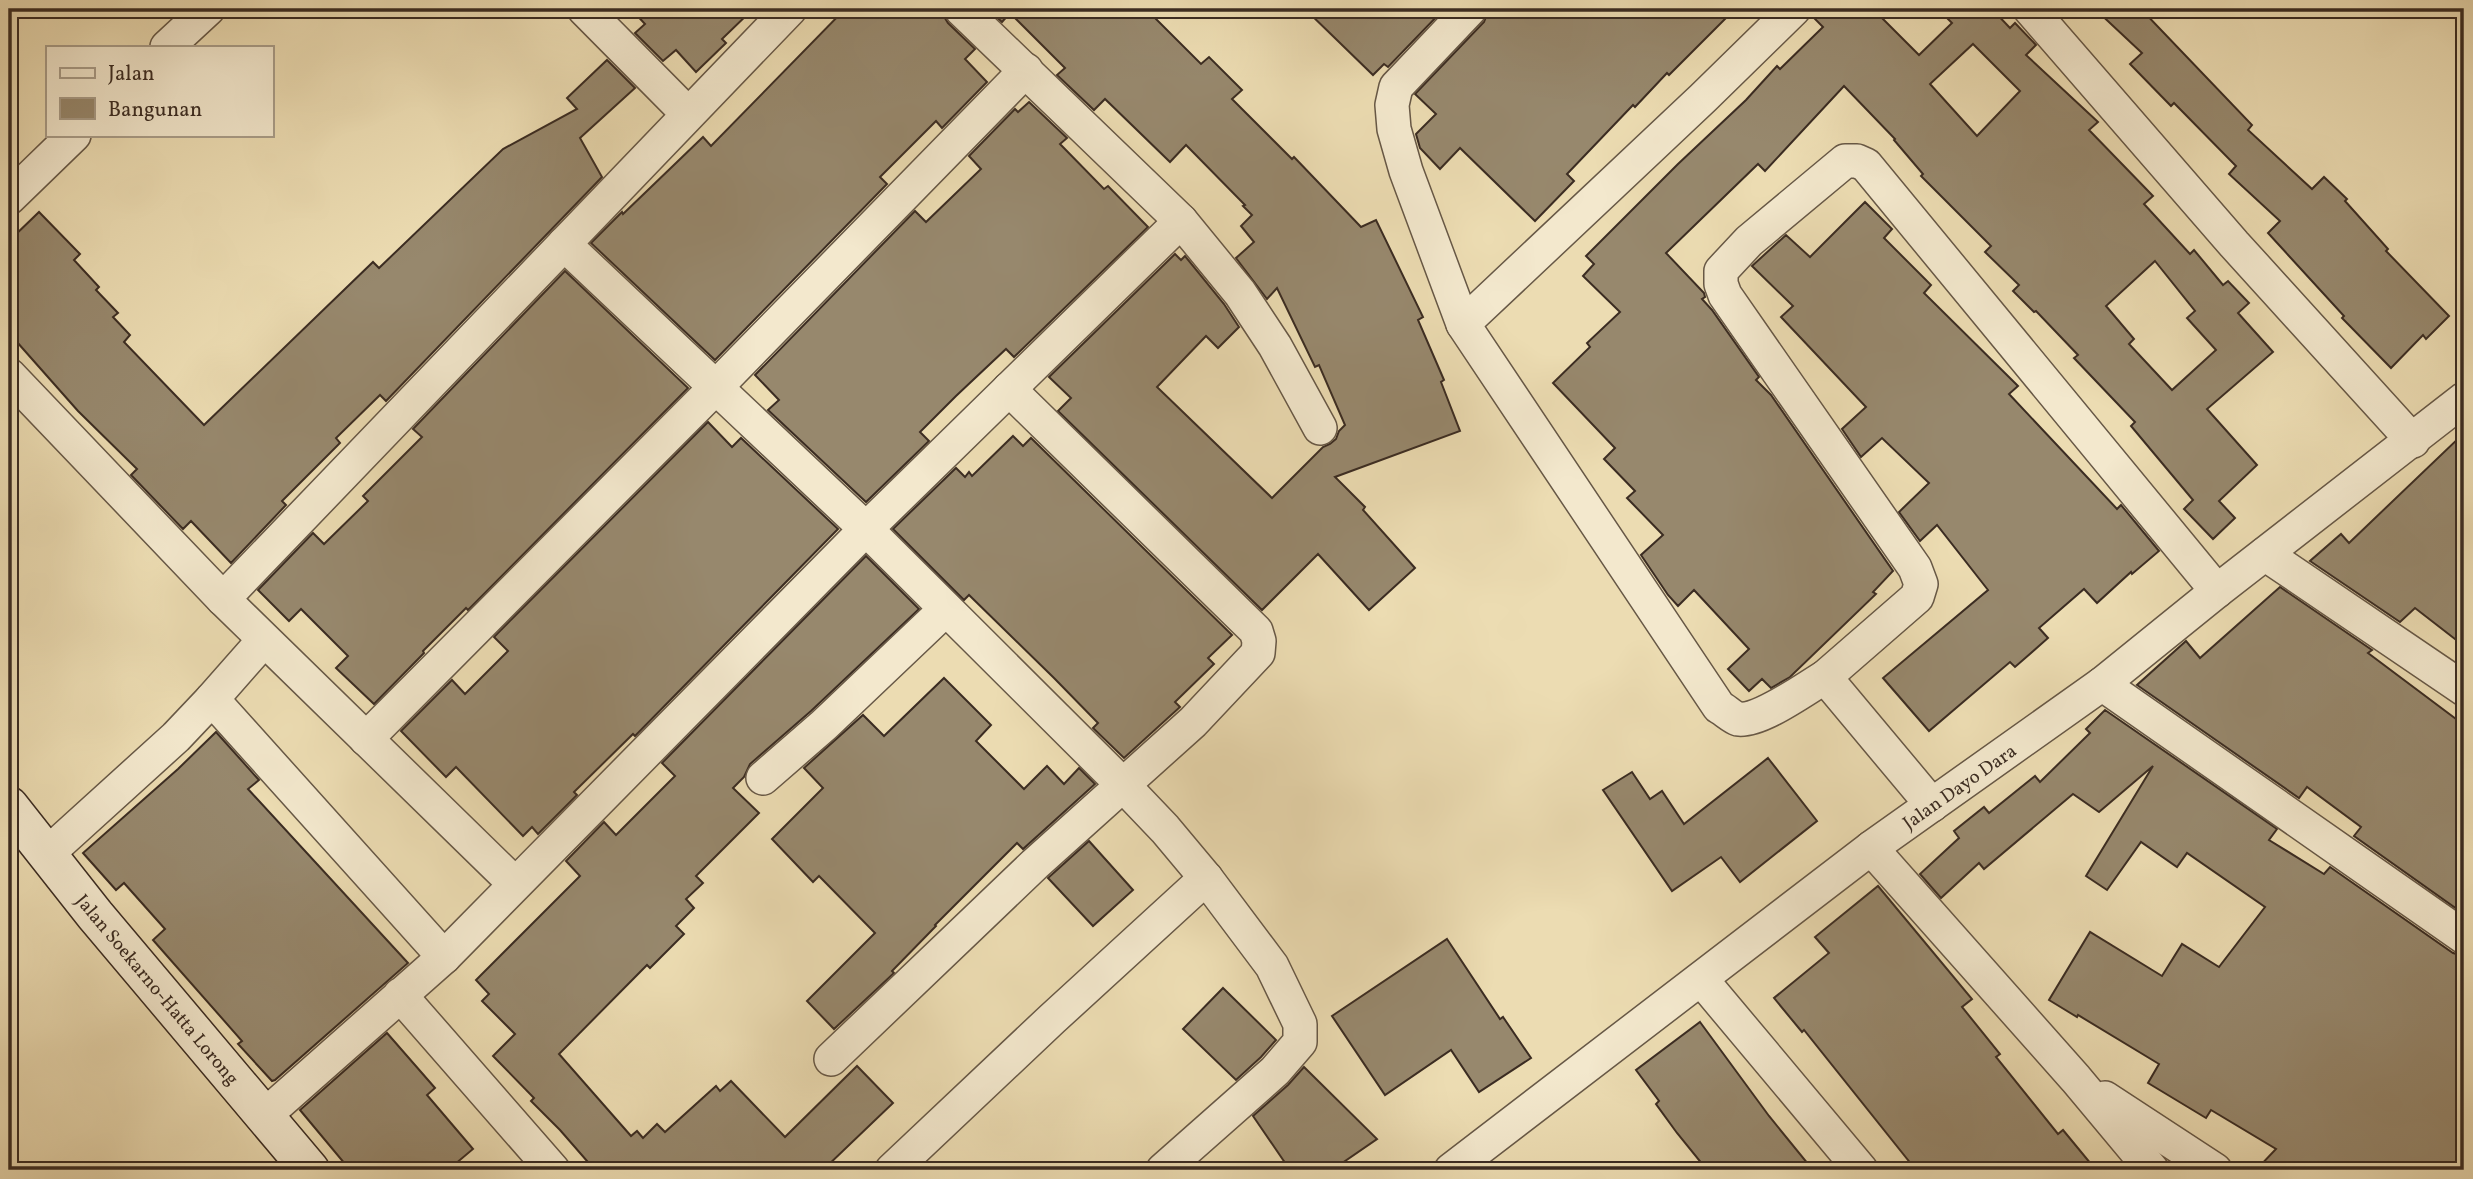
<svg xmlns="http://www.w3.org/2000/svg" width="2473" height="1179" font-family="Vollkorn,serif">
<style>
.building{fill:#97886d;stroke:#3b2c22;stroke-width:2;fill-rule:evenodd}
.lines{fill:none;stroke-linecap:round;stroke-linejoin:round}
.street-casing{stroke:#675846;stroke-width:36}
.secondary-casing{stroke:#3b2c22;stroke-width:41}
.street{stroke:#f3e8cd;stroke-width:33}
.secondary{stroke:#f3e8cd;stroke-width:38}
.labels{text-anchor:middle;stroke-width:6;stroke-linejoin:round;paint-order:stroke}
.street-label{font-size:19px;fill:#3b2c22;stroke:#f3e8cd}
</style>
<rect width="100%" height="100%" fill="#ecdcb2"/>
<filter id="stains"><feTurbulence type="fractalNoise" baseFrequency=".00286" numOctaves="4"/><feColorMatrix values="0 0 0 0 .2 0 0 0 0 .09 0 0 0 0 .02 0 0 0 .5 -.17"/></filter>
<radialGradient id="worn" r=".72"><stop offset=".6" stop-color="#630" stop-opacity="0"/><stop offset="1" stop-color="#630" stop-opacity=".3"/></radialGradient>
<!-- building -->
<g class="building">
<path d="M631 9H753L722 39 726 43 696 72 676 50 663 61 635 33 645 24Z"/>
<path d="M845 9H942L943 15 948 23 975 49 965 59 987 82 942 128 936 121 880 177 887 184 715 360 591 243 622 212 623 214 703 137 711 146Z"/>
<path d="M988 9H1146L1201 64 1209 57 1242 90 1232 99 1292 159 1294 157 1361 227 1376 220 1423 317 1418 320 1444 380 1441 382 1460 431 1335 477 1365 507 1363 510 1415 568 1369 610 1318 554 1262 610 1058 411 1071 398 1049 377 1175 254 1181 260 1185 256 1224 304 1239 327 1218 348 1206 336 1157 387 1272 498 1323 447 1330 444 1336 439 1339 431 1345 425 1319 365 1315 367 1277 288 1267 299 1236 258 1254 242 1241 226 1252 215 1243 206 1245 205 1186 145 1170 162 1105 99 1094 110 1057 75 1065 68 1010 13 1002 22Z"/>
<path d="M1305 9H1444L1388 67 1384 64 1373 75Z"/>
<path d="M1489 9H1735L1669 75 1667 73 1635 107 1633 105 1567 174 1574 181 1535 221 1460 148 1440 169 1420 148 1416 134 1436 114 1415 94 1484 22Z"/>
<path d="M1813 9H1873L1919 55 1952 23 1946 17 1954 9H1992L2010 28 2015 23 2036 45 2026 55 2098 122 2089 130 2153 196 2144 204 2190 254 2194 250 2223 285 2228 281 2249 303 2238 313 2273 352 2207 409 2257 465 2219 501 2235 518 2213 539 2184 509 2193 500 2131 426 2135 422 2074 358 2078 355 2036 311 2034 312 2013 291 2019 285 1985 252 1991 246 1921 176 1923 174 1894 140 1895 139 1844 86 1765 171 1758 164 1666 253 1704 293 1705 297 1702 299 1712 310 1759 377 1756 380 1771 395 1893 571 1873 592 1876 594 1790 677 1771 688 1762 679 1749 691 1728 669 1749 649 1694 590 1678 606 1668 595 1641 555 1663 535 1627 498 1635 491 1604 459 1615 448 1553 383 1590 347 1587 343 1620 312 1583 276 1594 264 1586 256 1678 164 1746 100 1777 66 1780 69 1823 27 1812 16ZM1973 44 2020 91 1977 136 1930 84ZM2155 261 2195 311 2187 318 2216 350 2172 390 2129 344 2134 339 2106 306Z"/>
<path d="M2095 9H2141L2252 125 2248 130 2312 189 2324 177 2347 199 2345 201 2388 249 2386 251 2449 316 2426 339 2423 335 2391 368 2342 318 2344 316 2268 233 2280 221 2229 174 2236 166 2174 103 2171 106 2130 64 2142 53Z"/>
<path d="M607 60 635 88 580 138 602 177 386 401 380 395 336 438 340 443 282 501 286 505 231 563 191 521 183 529 131 475 137 469 78 411 9 333V241L39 212 80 254 74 260 99 287 96 290 118 313 113 317 130 335 124 342 204 425 373 262 379 268 503 149 577 109 567 98Z"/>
<path d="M1029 102 1067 138 1060 144 1104 189 1108 186 1148 227 1014 357 1006 349 956 396 920 432 929 441 866 502 768 410 779 400 755 375 915 211 926 222 981 169 969 156 1015 109 1018 112Z"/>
<path d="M1865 202 1892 229 1884 238 1931 285 1924 293 2018 386 2009 394 2117 509 2121 505 2159 551 2132 574 2131 572 2097 603 2084 589 2039 628 2048 638 2015 667 2010 662 1929 731 1883 678 1988 590 1937 525 1920 541 1899 512 1929 483 1882 438 1861 457 1842 429 1866 407 1781 317 1793 306 1752 266 1786 235 1810 257Z"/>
<path d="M565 271 688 388 468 610 466 608 423 651 424 653 374 704 336 668 348 656 301 609 289 621 258 590 313 533 324 544 368 501 363 496 422 437 413 429Z"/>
<path d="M708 422 732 447 741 438 838 529 635 736 633 734 574 792 577 795 538 834 532 827 523 836 456 767 446 777 401 731 452 680 465 694 508 651 494 637Z"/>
<path d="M2464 433V646L2415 608 2400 622 2310 561 2341 534 2349 543Z"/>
<path d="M1013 436 1023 446 1031 438 1232 635 1208 658 1214 664 1175 702 1180 707 1124 758 1093 728 1098 723 1054 678 969 595 964 600 893 529 956 468 965 477 969 472 972 476Z"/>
<path d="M866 556 919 609 811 711 750 764 744 777 733 788 759 813 696 876 703 883 686 899 694 908 676 926 684 934 650 968 647 965 559 1054 631 1136 637 1131 643 1138 657 1124 665 1132 716 1086 720 1091 731 1081 785 1137 857 1066 893 1103 823 1170H593L594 1169 560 1130 531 1101 534 1098 493 1056 515 1034 482 1001 489 994 476 980 580 876 566 861 604 822 616 835 675 776 662 763Z"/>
<path d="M2280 587 2372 650 2368 653 2464 725V914L2354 836 2361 827 2307 787 2299 798 2137 685 2186 641 2200 658Z"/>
<path d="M944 678 991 725 976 741 1024 789 1047 766 1064 784 1079 768 1095 784 1023 849 1017 843 935 925 936 926 892 971 894 973 834 1029 807 1001 875 933 819 876 813 882 772 839 823 788 804 768 863 715 884 736Z"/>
<path d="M2105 710 2277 829 2269 840 2324 874 2330 867 2453 953 2464 956V1170H2256L2276 1149 2211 1110 2206 1118 2148 1083 2159 1064 2078 1015 2077 1017 2049 1000 2090 932 2162 976 2182 944 2219 967 2265 907 2187 853 2177 867 2141 842 2107 890 2086 876 2153 766 2099 812 2073 794 1984 869 1979 863 1941 898 1920 874 1959 838 1954 831 1984 807 1989 813 2035 776 2040 782 2090 733 2086 729Z"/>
<path d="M216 732 259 780 248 789 408 963 275 1080 272 1081 238 1044 242 1041 153 940 165 929 124 883 116 890 83 853 178 769Z"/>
<path d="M1768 758 1817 821 1740 882 1721 857 1672 891 1603 790 1632 772 1650 799 1662 791 1684 824Z"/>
<path d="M1089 841 1133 890 1093 926 1048 878Z"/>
<path d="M1878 886 1972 999 1962 1007 2000 1054 1996 1057 2058 1134 2063 1130 2096 1170H1916L1804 1030 1802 1032 1774 998 1829 953 1815 937Z"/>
<path d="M1447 939 1500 1019 1503 1017 1531 1058 1479 1092 1451 1050 1385 1095 1332 1016Z"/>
<path d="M1223 988 1276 1040 1261 1057 1236 1080 1183 1029Z"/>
<path d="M1700 1022 1769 1116 1813 1170H1707L1677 1133 1656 1104 1659 1101 1636 1070Z"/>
<path d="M387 1033 435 1088 427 1095 473 1149 448 1170H350L300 1110Z"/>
<path d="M1304 1067 1377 1139 1332 1170H1290L1253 1116 1288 1085Z"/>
</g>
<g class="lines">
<!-- street casing -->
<g class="street-casing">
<g id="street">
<path d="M584 9 687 113"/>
<path d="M961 9 1181 221 1240 293 1275 346 1320 428"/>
<path d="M1794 9 1703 98 1463 324 1719 707C1725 710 1732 717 1738 719 1760 722 1806 688 1825 677L1932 805"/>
<path d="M2030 9 2234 244 2413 441"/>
<path d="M167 47 208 9"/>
<path d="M9 198 74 135"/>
<path d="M564 244 866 529 1124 786 1165 829 1206 878 1272 966 1300 1024V1042L1275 1071 1163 1170"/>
<path d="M1463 324 1406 171 1394 129 1392 105 1396 87 1470 9"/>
<path d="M9 375 223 599 515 884"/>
<path d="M2265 554 2464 689"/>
<path d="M223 599 790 9"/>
<path d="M1825 677 1917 597 1921 584 1915 568 1725 295 1721 284V271L1749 241 1845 161H1857L1866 165 2217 591"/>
<path d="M2102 684 2464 937"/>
<path d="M212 699 264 640"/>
<path d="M366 739 716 387 1026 70"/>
<path d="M763 778 824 725 946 609"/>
<path d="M1871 848 2076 1079 2152 1170"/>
<path d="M47 854 176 737 212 699 444 957"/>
<path d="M1701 979 1861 1170"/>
<path d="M400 995 553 1170"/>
<path d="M831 1059 1035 864 1193 722 1258 653 1259 641 1256 631 1009 389"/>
<path d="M2105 1098 2215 1170"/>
<path d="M263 1117 444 957 866 529 1181 221"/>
<path d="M892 1170 1052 1019 1206 878"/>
<path d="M1451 1170 1871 848 2102 684 2217 591 2464 399"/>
</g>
</g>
<!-- secondary casing -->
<g class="secondary-casing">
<path id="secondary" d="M9 806 95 915 310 1170"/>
</g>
<!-- street -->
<use href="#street" class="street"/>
<!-- secondary -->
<use href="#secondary" class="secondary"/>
</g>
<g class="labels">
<!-- street labels -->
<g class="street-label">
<text transform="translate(1959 786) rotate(-35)" y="7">Jalan Dayo Dara</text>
<text transform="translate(158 989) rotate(50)" y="7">Jalan Soekarno-Hatta Lorong</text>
</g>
</g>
<!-- margin -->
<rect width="2473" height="1179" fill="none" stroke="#ecdcb2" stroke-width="35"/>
<rect x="10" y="10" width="2452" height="1158" fill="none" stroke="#3b2c22" stroke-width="3.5"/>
<rect x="18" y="18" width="2438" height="1144" fill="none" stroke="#3b2c22" stroke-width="2"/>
<!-- legend -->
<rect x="46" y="46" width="228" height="91" fill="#f3e8cd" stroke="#a99d89" stroke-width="2"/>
<rect x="60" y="68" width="35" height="10" fill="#f3e8cd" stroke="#a99d89" stroke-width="2"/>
<text x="108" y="80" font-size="21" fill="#3b2c22">Jalan</text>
<rect x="60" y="98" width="35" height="21" fill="#97886d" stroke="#a99d89" stroke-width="2"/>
<text x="108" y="116" font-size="21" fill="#3b2c22">Bangunan</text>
<rect width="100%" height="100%" filter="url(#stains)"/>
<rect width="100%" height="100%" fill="url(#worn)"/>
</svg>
